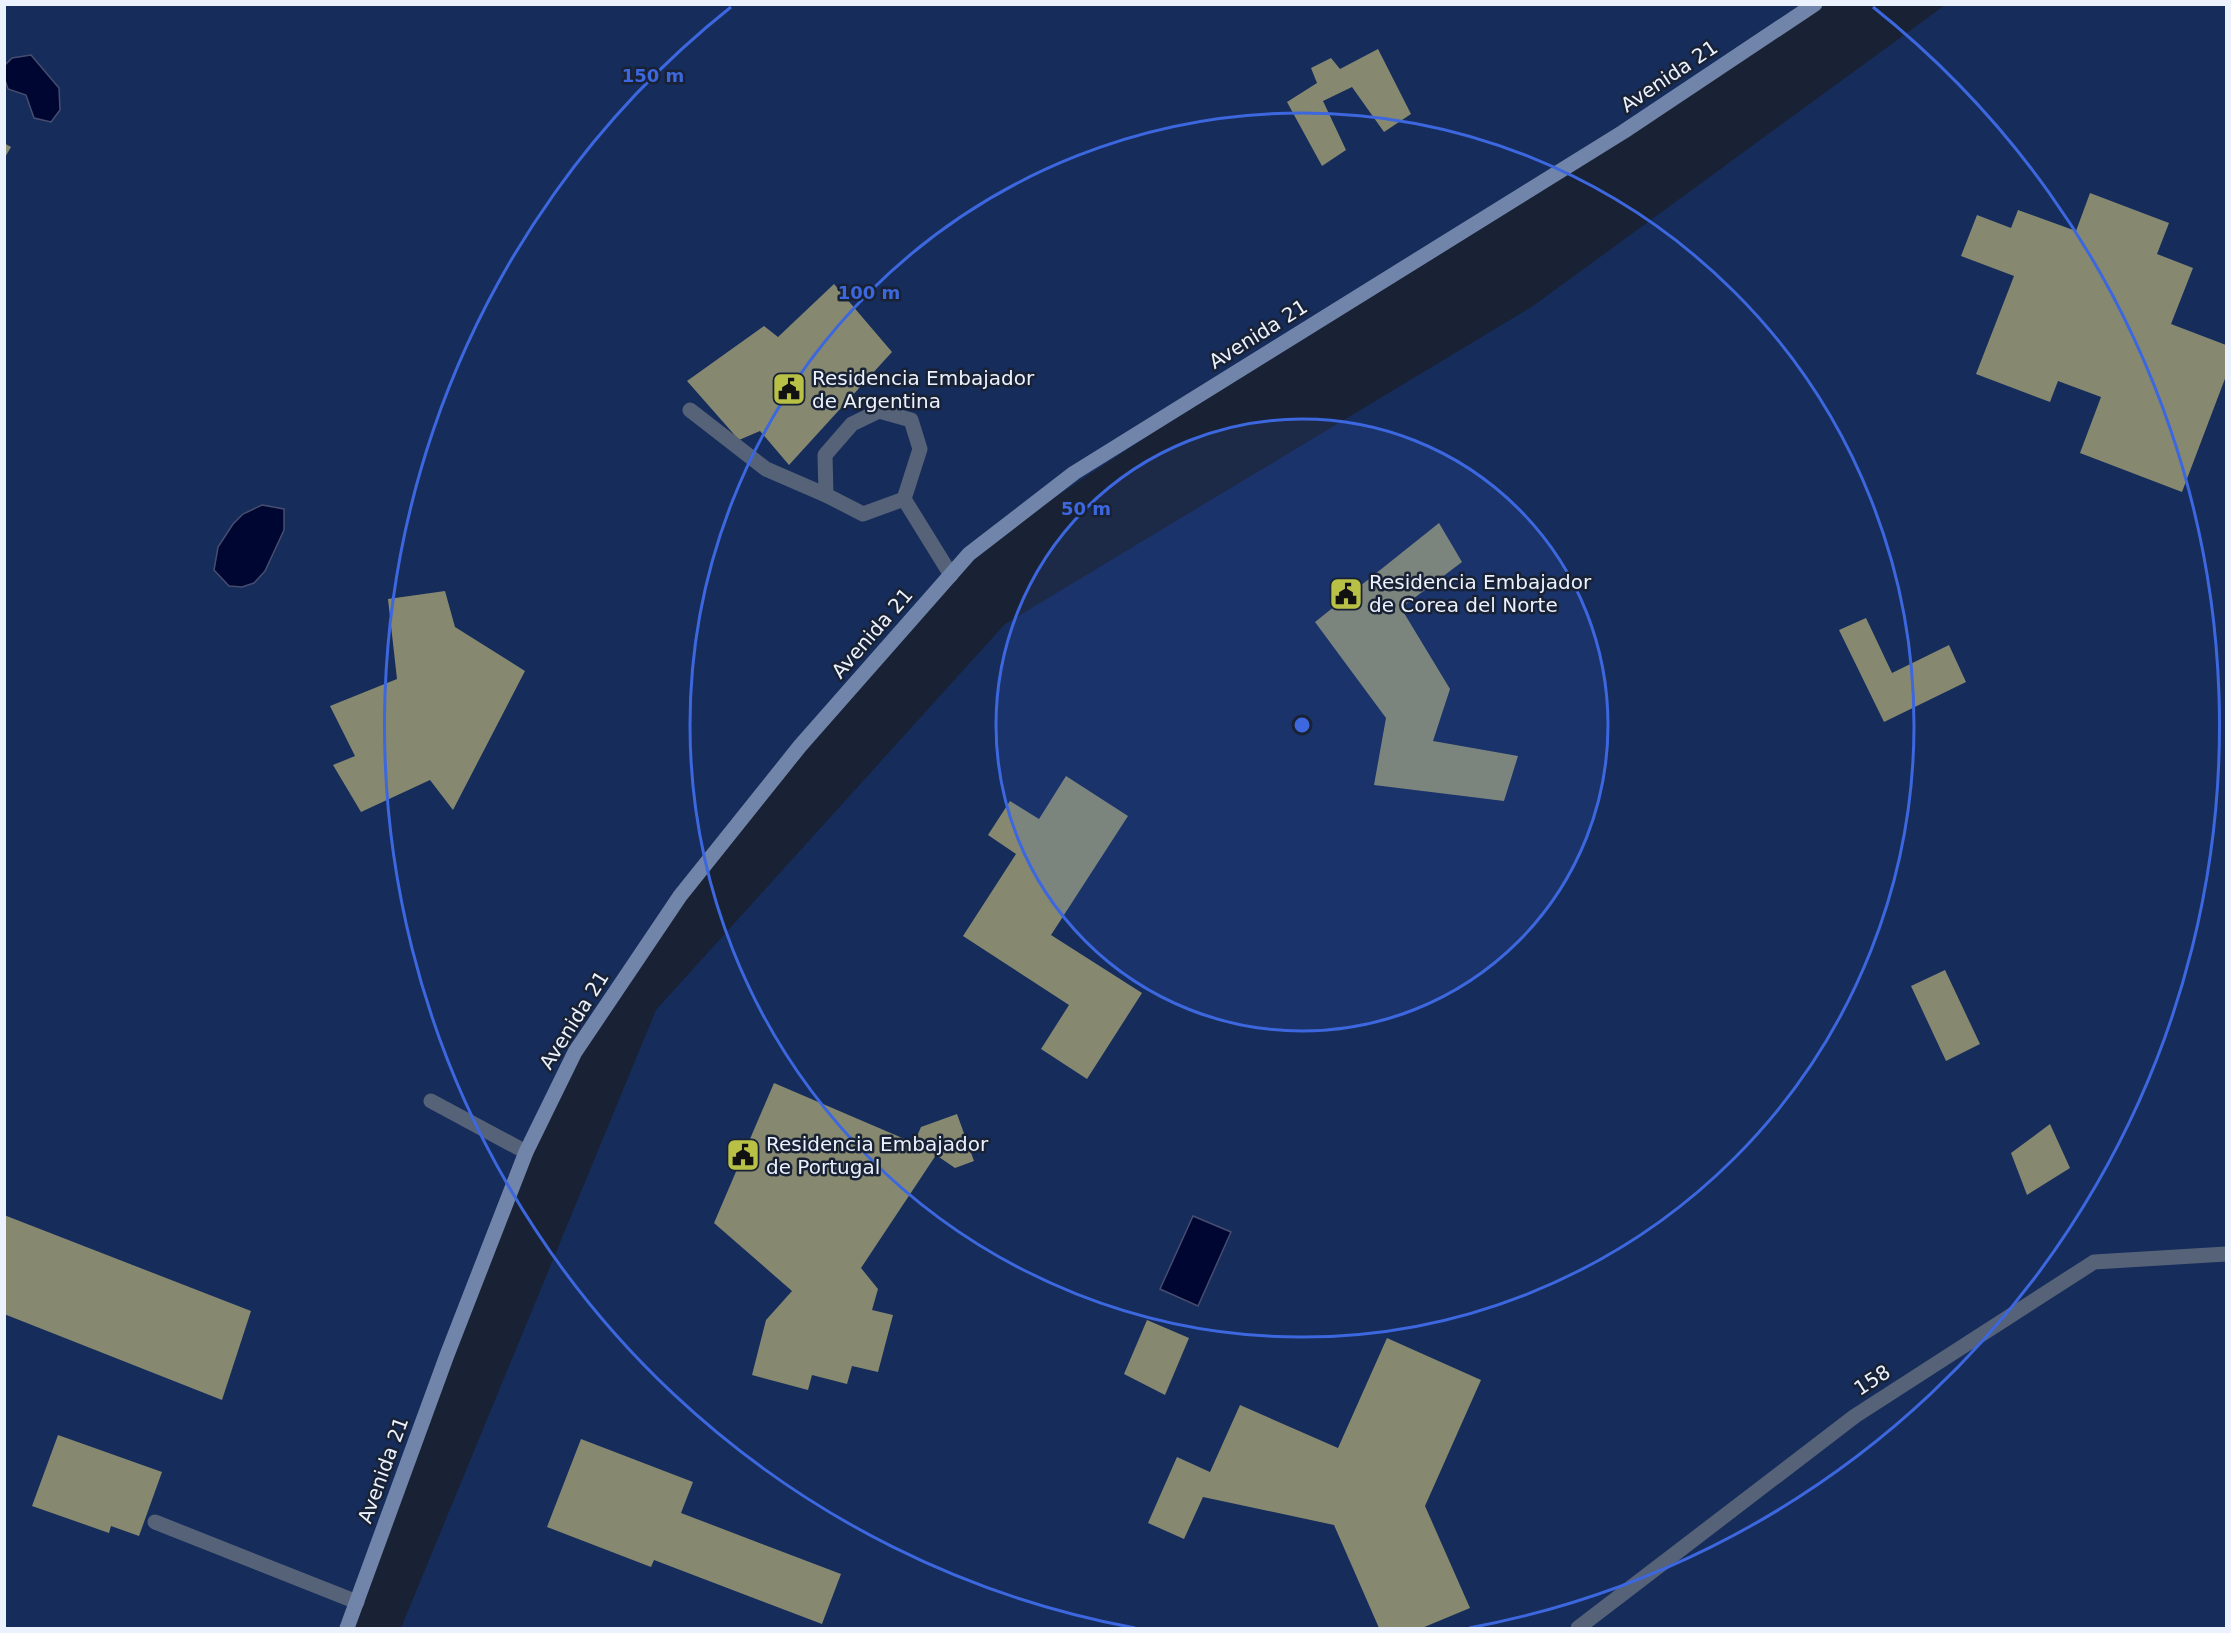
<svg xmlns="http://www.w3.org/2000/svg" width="2231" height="1633" font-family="'DejaVu Sans',sans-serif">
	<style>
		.green { fill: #162c5a }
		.water { fill: #000632; stroke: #464d6f; stroke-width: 1.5 }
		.building { fill: #868970 }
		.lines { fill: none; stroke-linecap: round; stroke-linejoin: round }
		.lane { stroke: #556278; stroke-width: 15 }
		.street { stroke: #556278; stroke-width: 15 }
		.secondary { stroke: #7185aa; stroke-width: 15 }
		.ring { fill: none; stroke: #3c67de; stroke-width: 3 }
		.labels { text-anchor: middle; stroke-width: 5; stroke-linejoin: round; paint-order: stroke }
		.street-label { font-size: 20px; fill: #ebf2fe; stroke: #192234 }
		.poi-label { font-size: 20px; fill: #ebf2fe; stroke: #192234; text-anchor: start }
		.centre { fill: #3c67de; stroke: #192234; stroke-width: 3 }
		.ring-label { font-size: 18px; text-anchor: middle; font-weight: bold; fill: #3c67de; stroke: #192234; stroke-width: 5; stroke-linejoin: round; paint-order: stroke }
	</style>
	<rect width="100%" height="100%" fill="#192234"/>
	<g class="green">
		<path d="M5,5H1815L1360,296L969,554L680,896L575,1052L531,1141L347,1628H5Z"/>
		<path d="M1945,5H2226V1628H401L656,1010L1005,624L1533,306Z"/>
	</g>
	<g class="water">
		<path d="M31,55L59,88L60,110L51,122L34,118L26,95L8,89L5,80V65L12,58Z"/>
		<path d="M262,505L284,509V530L265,571L254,583L242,587L229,586L214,570L218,547L233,524L243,514Z"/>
		<path d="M1193,1216L1231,1232L1198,1306L1160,1289Z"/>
	</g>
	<g class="building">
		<path d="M1378,49L1411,114L1384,132L1352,87L1323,101L1346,150L1322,166L1287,102L1317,83L1311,68L1331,58L1340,69Z"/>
		<path d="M4,143L11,147L4,159Z"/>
		<path d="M2090,193L2169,223L2157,254L2193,268L2171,324L2226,345V376L2182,492L2080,453L2101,397L2058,381L2050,402L1976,374L2014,276L1961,256L1977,215L2011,228L2018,210L2076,231Z"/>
		<path d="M834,284L892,352L789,465L760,431L739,440L687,381L764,326L778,337Z"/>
		<path d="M1439,523L1462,562L1401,608L1450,689L1433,741L1518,756L1504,801L1374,785L1386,718L1315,622Z"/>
		<path d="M445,591L455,627L525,671L453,810L430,780L361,812L333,765L355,756L330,706L397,679L388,599Z"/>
		<path d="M1866,618L1892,673L1949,645L1966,682L1884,722L1839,630Z"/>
		<path d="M1066,776L1128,816L1051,935L1142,993L1087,1079L1041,1049L1069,1005L963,936L1016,854L988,835L1010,801L1039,819Z"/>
		<path d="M1945,970L1980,1044L1946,1061L1911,986Z"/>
		<path d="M774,1083L914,1143L921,1127L957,1114L974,1161L955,1168L936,1155L861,1268L878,1289L872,1310L893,1315L878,1372L852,1366L847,1384L812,1375L808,1390L752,1375L766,1320L792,1291L714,1223Z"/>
		<path d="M2050,1124L2070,1168L2027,1195L2011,1153Z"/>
		<path d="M4,1215L251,1311L222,1400L4,1314Z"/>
		<path d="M1147,1320L1189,1338L1165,1395L1124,1374Z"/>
		<path d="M1387,1338L1481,1380L1425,1506L1470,1608L1422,1628H1379L1334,1525L1203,1497L1184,1539L1148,1523L1177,1457L1210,1472L1240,1405L1338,1448Z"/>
		<path d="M58,1435L162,1472L139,1536L111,1526L109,1533L32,1506Z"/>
		<path d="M581,1439L693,1482L681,1513L841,1574L822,1624L654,1560L651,1567L547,1527Z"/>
	</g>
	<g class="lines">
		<g class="lane">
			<path d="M690,410L766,469L826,495"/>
			<path d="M904,499L863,514L826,495L825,455L852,424L879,411L911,420L920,449L904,499L951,575"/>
			<path d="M431,1101L526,1152"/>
			<path d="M155,1522L357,1602"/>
		</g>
		<path class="street" d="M1578,1628L1855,1416L2094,1262L2226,1254"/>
		<path class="secondary" d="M347,1628L447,1355L526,1152L575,1052L680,896L800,746L969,554L1074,473L1623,132L1815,4"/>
	</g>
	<circle cx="1302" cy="725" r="306" fill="#3c67de" fill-opacity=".12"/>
	<g class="ring">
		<circle cx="1302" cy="725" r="306"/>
		<circle cx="1302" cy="725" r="612"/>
		<path d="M1135 1628A918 918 0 0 1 731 7M1873 7A918 918 0 0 1 1469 1628"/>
	</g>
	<defs>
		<symbol id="civic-square" viewBox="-11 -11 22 22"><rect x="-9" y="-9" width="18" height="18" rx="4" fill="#b9c046" stroke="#192234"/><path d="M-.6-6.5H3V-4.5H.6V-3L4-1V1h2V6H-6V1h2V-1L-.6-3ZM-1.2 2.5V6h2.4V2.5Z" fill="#111"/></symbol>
	</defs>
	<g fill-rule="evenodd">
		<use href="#civic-square" x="770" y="370" width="38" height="38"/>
		<use href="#civic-square" x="1327" y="575" width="38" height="38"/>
		<use href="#civic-square" x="724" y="1136" width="38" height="38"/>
	</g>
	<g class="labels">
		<g class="street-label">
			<text transform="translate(1669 76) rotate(-34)" y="7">Avenida 21</text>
			<text transform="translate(1258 334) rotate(-32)" y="7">Avenida 21</text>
			<text transform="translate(872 633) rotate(-49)" y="7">Avenida 21</text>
			<text transform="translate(574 1020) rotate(-58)" y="7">Avenida 21</text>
			<text transform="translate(1872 1380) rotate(-33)" y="7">158</text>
			<text transform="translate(383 1470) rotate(-70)" y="7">Avenida 21</text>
		</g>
		<g class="poi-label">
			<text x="812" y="385">Residencia Embajador<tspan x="812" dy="23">de Argentina</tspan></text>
			<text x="1369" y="589">Residencia Embajador<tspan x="1369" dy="23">de Corea del Norte</tspan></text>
			<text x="766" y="1151">Residencia Embajador<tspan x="766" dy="23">de Portugal</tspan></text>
		</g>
	</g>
	<circle cx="1302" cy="725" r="9" class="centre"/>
	<g class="ring-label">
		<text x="653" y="82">150 m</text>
		<text x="869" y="299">100 m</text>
		<text x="1086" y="515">50 m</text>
	</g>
	<rect width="2231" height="1633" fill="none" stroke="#ebf2fe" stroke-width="12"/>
</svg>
